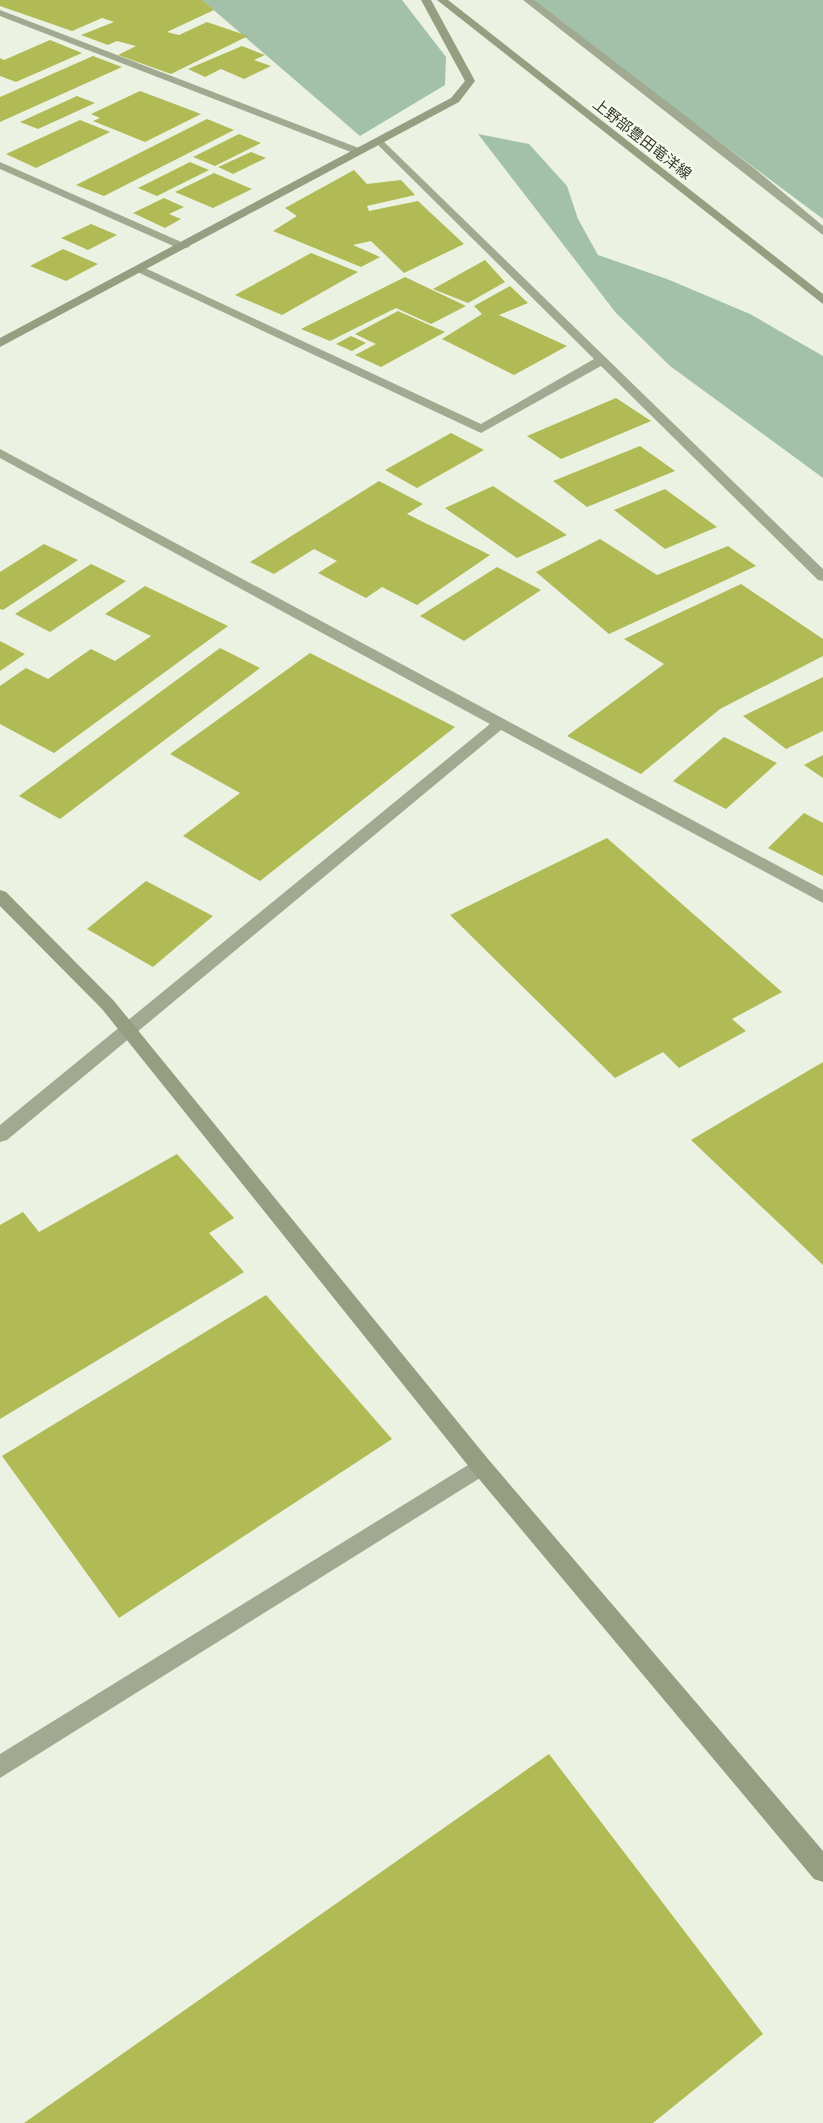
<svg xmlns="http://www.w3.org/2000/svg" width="823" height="2123" font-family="Cabin,'Noto Sans JP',sans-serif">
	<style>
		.green { fill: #a3c0a9 }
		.building { fill: #b0bb56 }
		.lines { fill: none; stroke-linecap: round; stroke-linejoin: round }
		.lane { fill: #a2a991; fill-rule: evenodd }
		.street { fill: #a2a991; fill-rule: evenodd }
		.secondary { fill: #969d80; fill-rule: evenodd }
		.labels { text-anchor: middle; stroke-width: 5; stroke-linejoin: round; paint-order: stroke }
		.far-street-label { font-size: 15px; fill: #36392c; stroke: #f5f9ee }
	</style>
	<rect width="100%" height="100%" fill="#ebf2e2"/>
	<g class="green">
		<path d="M202,0H402L446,57L445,85L360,136Z"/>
		<path d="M529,0H823V219Z"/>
		<path d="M478,134L529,144L567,186L578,219L598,255L667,279L750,314L823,356V478L670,366L616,313Z"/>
	</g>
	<g class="building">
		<path d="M0,0H202L214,10L167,32L179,35L207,22L248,36L171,74L118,55L136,46L117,41L108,45L81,35L114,22L102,18L72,31L0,6Z"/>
		<path d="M50,40L82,53L16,82L0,76V58L4,60Z"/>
		<path d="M242,46L265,55L254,60L271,66L244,79L221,69L205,77L188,69Z"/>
		<path d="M93,56L122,67L0,122V97Z"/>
		<path d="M140,91L201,114L145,142L93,121L100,118L91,114Z"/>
		<path d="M77,96L95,103L38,129L20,122Z"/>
		<path d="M207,119L234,130L104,196L76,185Z"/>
		<path d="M80,120L110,132L36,168L6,154Z"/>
		<path d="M239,134L261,143L215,166L193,157Z"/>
		<path d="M251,152L266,158L233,174L218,167Z"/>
		<path d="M190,162L209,170L157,196L138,188Z"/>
		<path d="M354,170L367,184L401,180L415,195L367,206L369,211L418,201L464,244L404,273L371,241L353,245L380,257L361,267L273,231L297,216L285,208Z"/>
		<path d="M214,173L252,189L213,208L175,192Z"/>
		<path d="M164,198L184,207L169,214L181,219L165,228L133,213Z"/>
		<path d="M91,224L117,235L88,250L61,238Z"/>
		<path d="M63,249L98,264L66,281L30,266Z"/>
		<path d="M311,253L358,272L282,315L235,295Z"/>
		<path d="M485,260L505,282L468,303L433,289Z"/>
		<path d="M405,277L466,306L431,324L396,308L330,341L301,329Z"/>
		<path d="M510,286L528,303L499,315L567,346L514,375L442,339L482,314L474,306Z"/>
		<path d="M398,311L445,332L381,367L355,355L376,344L355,334Z"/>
		<path d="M351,336L366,343L352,351L336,344Z"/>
		<path d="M616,398L651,421L561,459L527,436Z"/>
		<path d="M451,433L484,450L417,488L385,470Z"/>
		<path d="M640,446L675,471L587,507L553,481Z"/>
		<path d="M379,481L423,504L407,514L490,555L417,605L382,587L366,598L318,573L337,561L314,549L274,574L250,562Z"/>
		<path d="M493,486L567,535L517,558L445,508Z"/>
		<path d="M665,489L717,527L665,549L614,510Z"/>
		<path d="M600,539L657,575L728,546L756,566L609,634L536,572Z"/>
		<path d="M44,544L78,560L3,610L0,609V572Z"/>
		<path d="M91,564L126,581L50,632L15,614Z"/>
		<path d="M497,567L541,590L464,641L420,616Z"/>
		<path d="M741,584L823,639V656L720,709L641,774L567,736L664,664L624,639Z"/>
		<path d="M145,586L228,626L54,753L0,724V686L26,668L48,679L91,649L115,661L151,636L105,614Z"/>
		<path d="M0,641L25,654L0,671Z"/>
		<path d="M220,648L260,668L60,819L19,796Z"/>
		<path d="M310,653L455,727L260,881L183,836L240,793L170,754Z"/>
		<path d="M823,677V731L786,749L743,716Z"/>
		<path d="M724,737L777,763L726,809L673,781Z"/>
		<path d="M823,755V778L804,765Z"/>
		<path d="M804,813L823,823V876L768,848Z"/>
		<path d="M607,838L782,992L732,1019L746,1031L679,1068L663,1052L615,1078L450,915Z"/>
		<path d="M146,881L213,916L153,967L87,929Z"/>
		<path d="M823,1062V1265L691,1140Z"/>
		<path d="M177,1154L234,1218L209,1233L244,1272L0,1419V1225L23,1212L39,1232Z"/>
		<path d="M266,1295L392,1439L119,1618L2,1456Z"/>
		<path d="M549,1754L763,2034L653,2123H24Z"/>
	</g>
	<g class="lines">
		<path class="lane" d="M523,0H534L755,169L823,226V235Z"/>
		<g class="street">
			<path d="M0,10L364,150L365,152L356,154L0,16Z"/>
			<path d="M380,138L823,569V581L818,580L601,366L481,433L133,270L143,267L481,424L594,359L376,143L375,141Z"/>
			<path d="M0,162L188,245L190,247L180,249L0,169Z"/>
			<path d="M0,449L823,890V903L501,730L7,1140L0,1142V1125L490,724L0,458Z"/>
			<path d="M481,1457L488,1459L492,1466L488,1473L0,1778V1754Z"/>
		</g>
		<g class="secondary">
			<path d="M421,0H431L475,81L459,102L0,347V338L451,98L465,81Z"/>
			<path d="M437,0H448L823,294V304Z"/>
			<path d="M0,890L6,892L114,1001L488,1459L823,1851V1882L814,1879L474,1473L102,1009L0,906Z"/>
		</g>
	</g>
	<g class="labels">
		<g class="far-street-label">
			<text transform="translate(642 139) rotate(38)" y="5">上野部豊田竜洋線</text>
		</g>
	</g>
</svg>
